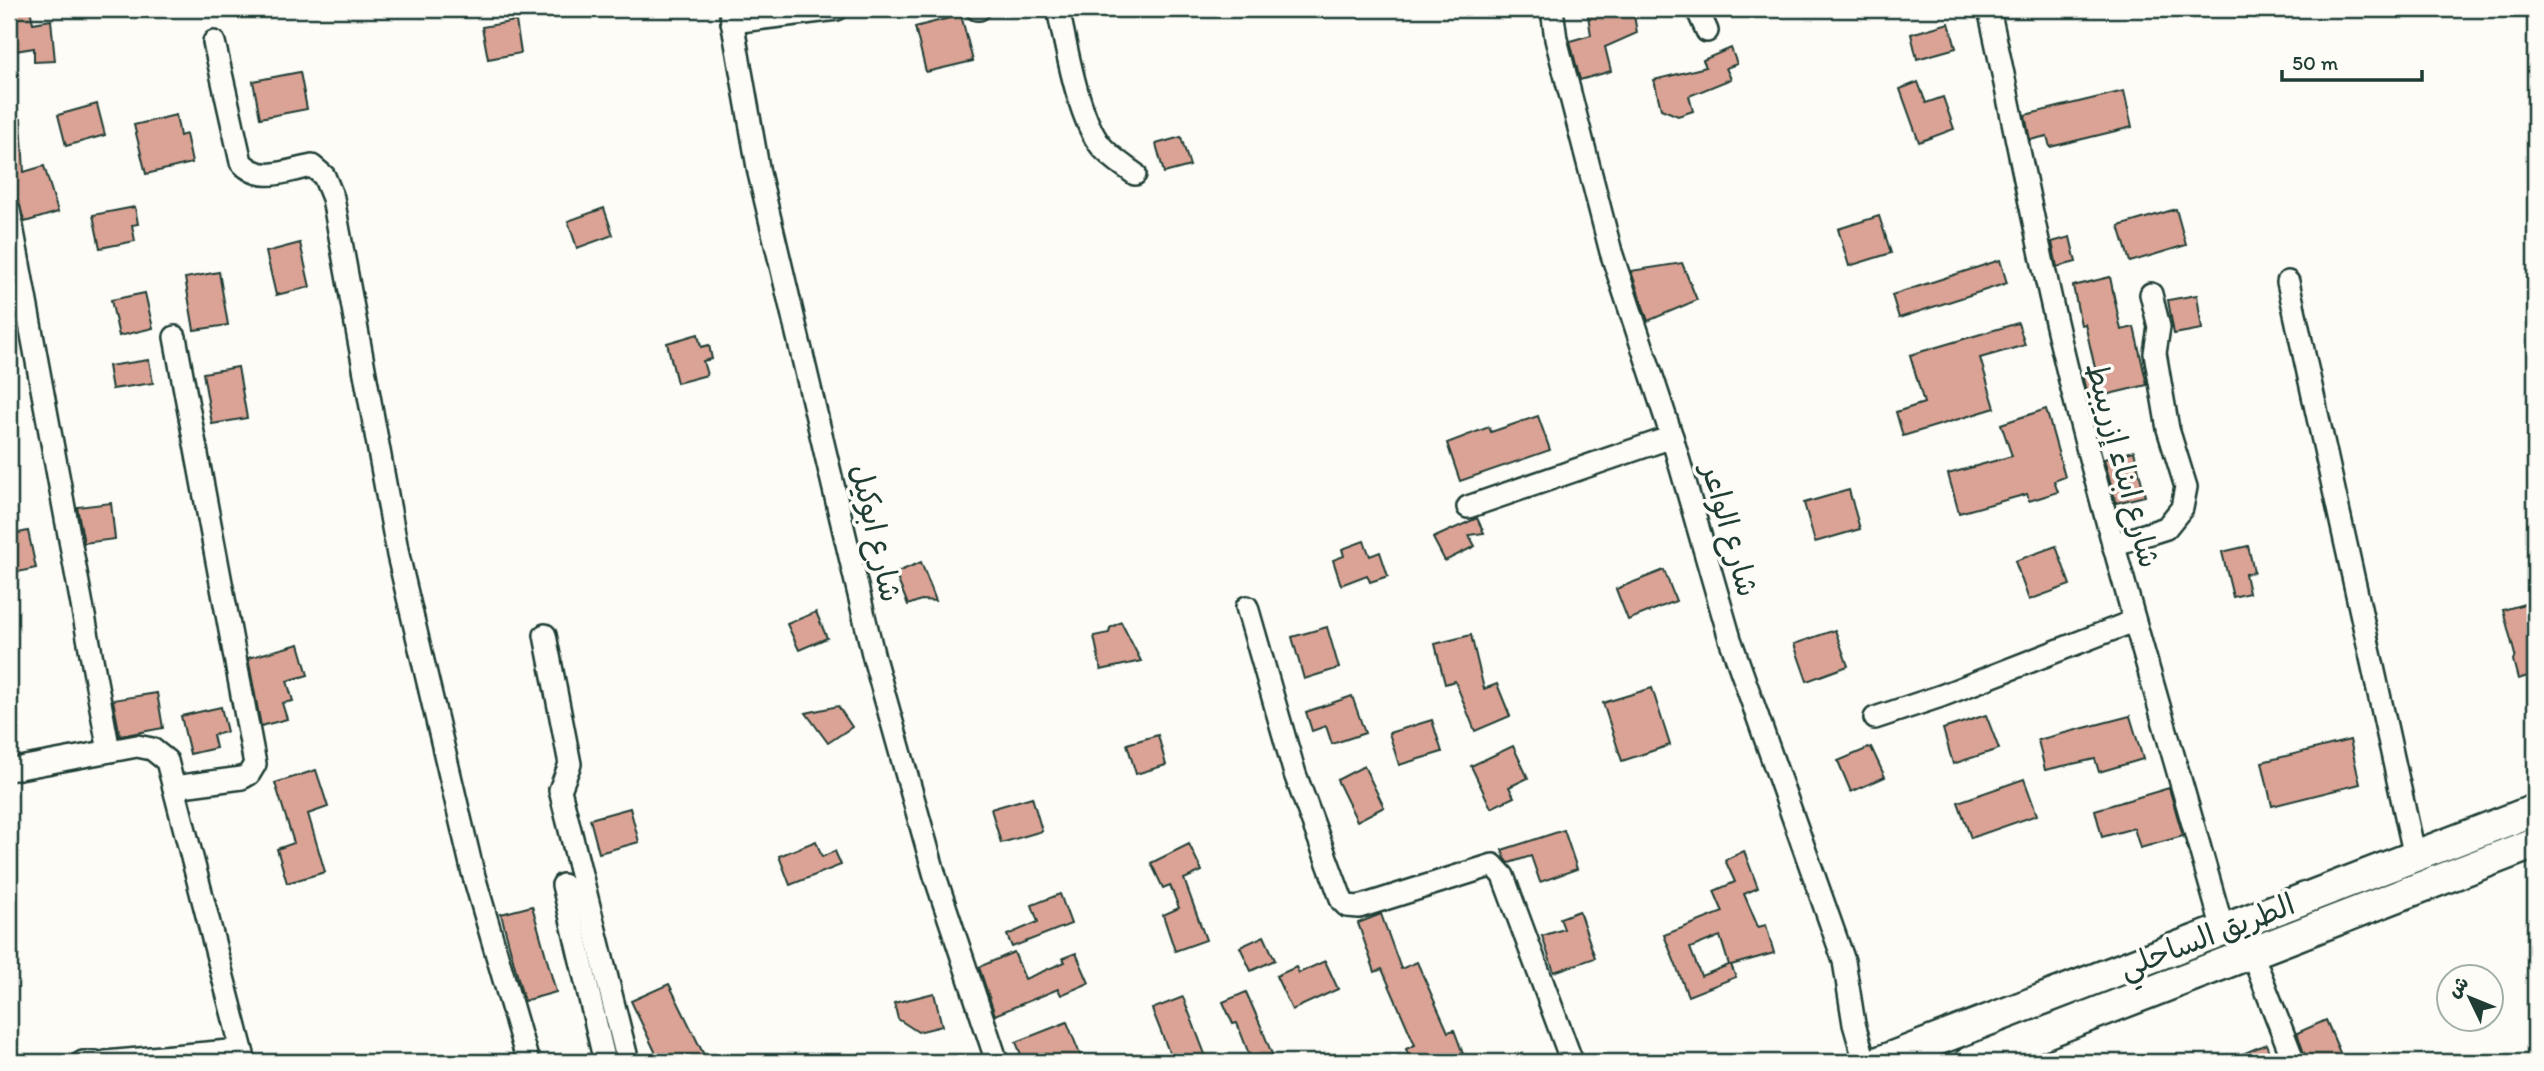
<svg xmlns="http://www.w3.org/2000/svg" width="2544" height="1071" font-family="Itim,'Playpen Sans Arabic',sans-serif">
	<style>
		.building { fill: #dba395; stroke: #1f3d34; stroke-width: 2; fill-rule: evenodd }
		.lines { fill: none; stroke-linecap: round; stroke-linejoin: round }
		.minor-casing { stroke: #1f3d34; stroke-width: 26 }
		.highway-casing { stroke: #1f3d34; stroke-width: 35 }
		.minor { stroke: #fdfcf7; stroke-width: 21 }
		.highway { stroke: #fdfcf7; stroke-width: 30 }
		.labels { text-anchor: middle; stroke-width: 7; stroke-linejoin: round; paint-order: stroke }
		.street-label { font-size: 30px; fill: #1f3d34; stroke: #fdfcf7 }
	</style>
	<rect width="100%" height="100%" fill="#fdfcf7"/>
	<filter id="ink" filterUnits="userSpaceOnUse"><feTurbulence type="fractalNoise" baseFrequency=".0143" numOctaves="2"/><feDisplacementMap in="SourceGraphic" scale="14" xChannelSelector="R" yChannelSelector="G"/><feConvolveMatrix kernelMatrix="1 2 1 2 8 2 1 2 1" color-interpolation-filters="sRGB"/></filter>
	<g filter="url(#ink)">
		<g class="building">
			<path d="M9,9H30L33,23L51,20L55,61L34,62V48L9,52Z"/>
			<path d="M1587,9H1633L1637,33L1605,47L1611,71L1580,80L1570,41L1591,35Z"/>
			<path d="M961,15L973,61L926,72L915,27Z"/>
			<path d="M516,21L521,53L488,59L482,27Z"/>
			<path d="M1949,23L1956,48L1917,59L1911,34Z"/>
			<path d="M1731,48L1737,64L1726,68L1731,79L1689,96L1693,111L1678,116L1661,109L1654,80L1706,67L1703,60Z"/>
			<path d="M300,72L307,109L260,118L253,81Z"/>
			<path d="M1918,82L1926,103L1943,97L1954,129L1919,142L1900,89Z"/>
			<path d="M2124,91L2132,127L2050,147L2047,136L2030,140L2025,115Z"/>
			<path d="M97,104L105,135L66,146L58,115Z"/>
			<path d="M176,115L180,136L186,134L192,163L146,174L134,125Z"/>
			<path d="M21,119L24,172L44,166L58,212L25,222L9,177V120Z"/>
			<path d="M1181,137L1190,166L1164,173L1156,144Z"/>
			<path d="M135,207L138,224L132,225L135,241L100,248L93,215Z"/>
			<path d="M604,208L613,235L577,248L568,221Z"/>
			<path d="M2176,209L2186,245L2130,262L2119,226Z"/>
			<path d="M1879,216L1891,253L1849,266L1838,229Z"/>
			<path d="M2070,237L2076,262L2057,267L2052,242Z"/>
			<path d="M300,243L310,287L276,295L266,252Z"/>
			<path d="M2000,260L2007,283L1899,318L1892,295Z"/>
			<path d="M1682,263L1697,300L1648,321L1631,271Z"/>
			<path d="M219,272L228,325L194,330L185,278Z"/>
			<path d="M2110,277L2121,330L2134,327L2147,385L2088,399L2081,371L2095,368L2085,324L2081,325L2073,286Z"/>
			<path d="M145,293L153,328L119,336L111,300Z"/>
			<path d="M2197,295L2202,329L2174,334L2168,300Z"/>
			<path d="M2018,323L2025,345L1980,358L1995,408L1903,436L1896,412L1924,403L1910,355Z"/>
			<path d="M698,334L701,347L709,345L712,359L703,361L707,375L677,383L667,343Z"/>
			<path d="M149,360L153,383L112,389L108,366Z"/>
			<path d="M238,367L247,418L212,424L203,373Z"/>
			<path d="M2046,409L2065,477L2054,481L2058,492L2029,501L2027,494L1959,513L1948,474L2012,456L2001,424Z"/>
			<path d="M1538,416L1550,450L1460,481L1447,443L1489,427L1491,432Z"/>
			<path d="M2134,451L2145,496L2116,503L2104,459Z"/>
			<path d="M1849,490L1860,529L1815,542L1804,503Z"/>
			<path d="M111,503L115,539L84,543L77,507Z"/>
			<path d="M1477,518L1484,533L1469,535L1475,546L1445,561L1433,538Z"/>
			<path d="M28,531L36,568L9,574V535Z"/>
			<path d="M1364,541L1370,556L1380,552L1388,576L1370,582L1367,575L1341,585L1333,560L1344,556L1342,549Z"/>
			<path d="M2056,546L2070,585L2029,600L2015,561Z"/>
			<path d="M2248,546L2254,572L2245,574L2249,593L2233,597L2222,552Z"/>
			<path d="M921,562L936,601L921,600L908,605L895,573Z"/>
			<path d="M1664,570L1676,601L1628,620L1616,589Z"/>
			<path d="M2535,601V674L2518,679L2513,660L2515,655L2503,610Z"/>
			<path d="M816,612L827,638L799,650L787,624Z"/>
			<path d="M1121,622L1141,661L1101,670L1094,636L1109,633L1110,628Z"/>
			<path d="M1327,627L1339,668L1304,679L1292,637Z"/>
			<path d="M1835,630L1848,666L1807,681L1794,644Z"/>
			<path d="M1471,635L1484,689L1497,684L1510,716L1475,731L1455,681L1445,684L1435,644Z"/>
			<path d="M299,644L308,675L287,681L293,701L282,703L287,719L261,726L248,658Z"/>
			<path d="M1652,688L1670,745L1622,761L1603,703Z"/>
			<path d="M157,693L163,728L120,736L113,700Z"/>
			<path d="M1352,696L1365,733L1332,744L1326,726L1312,731L1306,712Z"/>
			<path d="M838,706L852,727L828,743L806,713Z"/>
			<path d="M221,707L227,732L213,735L216,748L190,754L181,716Z"/>
			<path d="M1986,715L1999,749L1953,764L1943,729Z"/>
			<path d="M2130,716L2143,759L2099,772L2095,759L2045,770L2038,740Z"/>
			<path d="M1432,720L1442,752L1399,765L1389,733Z"/>
			<path d="M1158,735L1166,765L1136,774L1127,744Z"/>
			<path d="M2350,740L2360,784L2272,806L2262,762Z"/>
			<path d="M1513,746L1528,778L1509,787L1514,797L1491,808L1471,766Z"/>
			<path d="M1871,747L1885,777L1851,792L1838,761Z"/>
			<path d="M1364,766L1384,807L1357,821L1337,780Z"/>
			<path d="M316,770L328,807L308,814L325,872L287,883L277,849L294,843L275,783Z"/>
			<path d="M2024,779L2037,815L1971,838L1958,802Z"/>
			<path d="M2169,788L2183,836L2140,848L2134,828L2102,837L2095,810Z"/>
			<path d="M1032,797L1042,831L1001,843L991,809Z"/>
			<path d="M630,808L639,842L599,853L590,819Z"/>
			<path d="M1564,830L1577,869L1540,882L1531,856L1509,863L1505,858L1502,850Z"/>
			<path d="M816,841L822,857L835,851L841,865L790,885L779,856Z"/>
			<path d="M1189,844L1202,871L1184,879L1206,940L1175,951L1163,915L1179,908L1170,885L1163,888L1151,863Z"/>
			<path d="M1744,851L1758,888L1744,894L1758,927L1766,925L1774,953L1731,965L1736,977L1688,996L1664,935L1723,912L1714,891L1735,882L1725,860ZM1720,936L1729,965L1701,976L1690,948Z"/>
			<path d="M1060,894L1071,924L1012,947L1007,935L1038,922L1032,905Z"/>
			<path d="M532,906L556,992L524,1001L501,914Z"/>
			<path d="M1579,911L1595,958L1554,972L1542,936L1564,929L1560,918Z"/>
			<path d="M1381,914L1401,969L1417,962L1448,1032L1454,1030L1466,1062H1411L1406,1049L1415,1045L1382,969L1375,972L1358,923Z"/>
			<path d="M1264,936L1275,960L1251,971L1240,947Z"/>
			<path d="M1014,952L1025,979L1065,962L1063,958L1076,953L1089,983L1061,995L1058,989L995,1015L979,967Z"/>
			<path d="M1325,961L1338,989L1292,1010L1276,976L1296,967L1299,973Z"/>
			<path d="M669,984L704,1055L688,1062H660L631,1001Z"/>
			<path d="M1246,992L1260,1024L1275,1062H1252L1237,1023L1233,1024L1223,1002Z"/>
			<path d="M934,993L942,1026L918,1032L898,1019L894,1003Z"/>
			<path d="M1183,997L1208,1062H1173L1152,1009Z"/>
			<path d="M2326,1020L2344,1062H2307L2297,1033Z"/>
			<path d="M1067,1022L1083,1062H1042L1039,1057L1024,1062L1016,1042Z"/>
			<path d="M2266,1044L2273,1062H2224Z"/>
		</g>
		<g class="lines">
			<defs>
				<g id="minor">
					<path d="M730,9L759,173L874,658L935,876L997,1062"/>
					<path d="M977,9H979"/>
					<path d="M1058,9C1066,45 1078,118 1101,146C1110,157 1123,165 1135,174"/>
					<path d="M1552,9L1556,39L1611,252L1672,437L1730,639L1844,961L1854,1024L1865,1062"/>
					<path d="M1697,9L1707,31"/>
					<path d="M1989,9C2019,145 2044,282 2079,416C2123,588 2175,758 2223,930"/>
					<path d="M732,22L837,9"/>
					<path d="M214,42L241,162C261,184 285,171 312,166L324,176L333,198L398,555L473,873L528,1062"/>
					<path d="M9,210L109,751"/>
					<path d="M2288,282L2415,857"/>
					<path d="M1468,507L1672,437"/>
					<path d="M2113,545L2166,528L2182,508L2186,487L2168,429L2155,353L2159,327L2151,294"/>
					<path d="M1247,607L1295,774L1342,901L1347,906L1359,907L1493,865L1503,876L1572,1062"/>
					<path d="M545,635L570,764L560,790L628,1062"/>
					<path d="M1875,718L1941,696L2134,621"/>
					<path d="M9,770L137,746L152,749L167,761L245,1062"/>
					<path d="M174,787L242,778L249,774L255,764L175,337"/>
					<path d="M563,885L605,1062"/>
					<path d="M2251,951L2294,1062"/>
					<path d="M83,1062H95"/>
					<path d="M105,1062L241,1050"/>
				</g>
				<g id="highway">
					<path d="M1879,1062L2535,810"/>
					<path d="M1970,1062L2535,843"/>
				</g>
			</defs>
			<use href="#minor" class="minor-casing"/>
			<use href="#highway" class="highway-casing"/>
			<use href="#minor" class="minor"/>
			<use href="#highway" class="highway"/>
		</g>
	</g>
	<g class="labels">
		<g class="street-label">
			<text transform="translate(2123 465) rotate(75)" y="10">شارع ابناء إزريبيط</text>
			<text transform="translate(1730 530) rotate(74)" y="10">شارع الواعر</text>
			<text transform="translate(876 533) rotate(77)" y="10">شارع ابوكيل</text>
			<text transform="translate(2207 936) rotate(-21)" y="10">الطريق الساحلي</text>
		</g>
	</g>
	<rect width="2544" height="1071" fill="none" stroke="#fdfcf7" stroke-width="35"/>
	<rect x="18" y="18" width="2509" height="1036" fill="none" stroke="#1f3d34" stroke-width="2.5" filter="url(#ink)"/>
	<g transform="translate(2470 998) rotate(313)"><circle r="33" fill="#fdfcf7" stroke="#a4b0a9" stroke-width="2"/>
	<path d="M0-5L12 26L0 18L-12 26Z" fill="#1f3d34"/>
	<text y="-10" font-size="19" font-weight="bold" text-anchor="middle" fill="#1f3d34">ش</text>
	</g>
	<path d="M2282 70v10h140v-10" fill="none" stroke="#1f3d34" stroke-width="3.5"/>
	<text x="2292" y="70" font-size="21" fill="#1f3d34" stroke="#fdfcf7" stroke-width="5" paint-order="stroke">50 m</text>
</svg>
